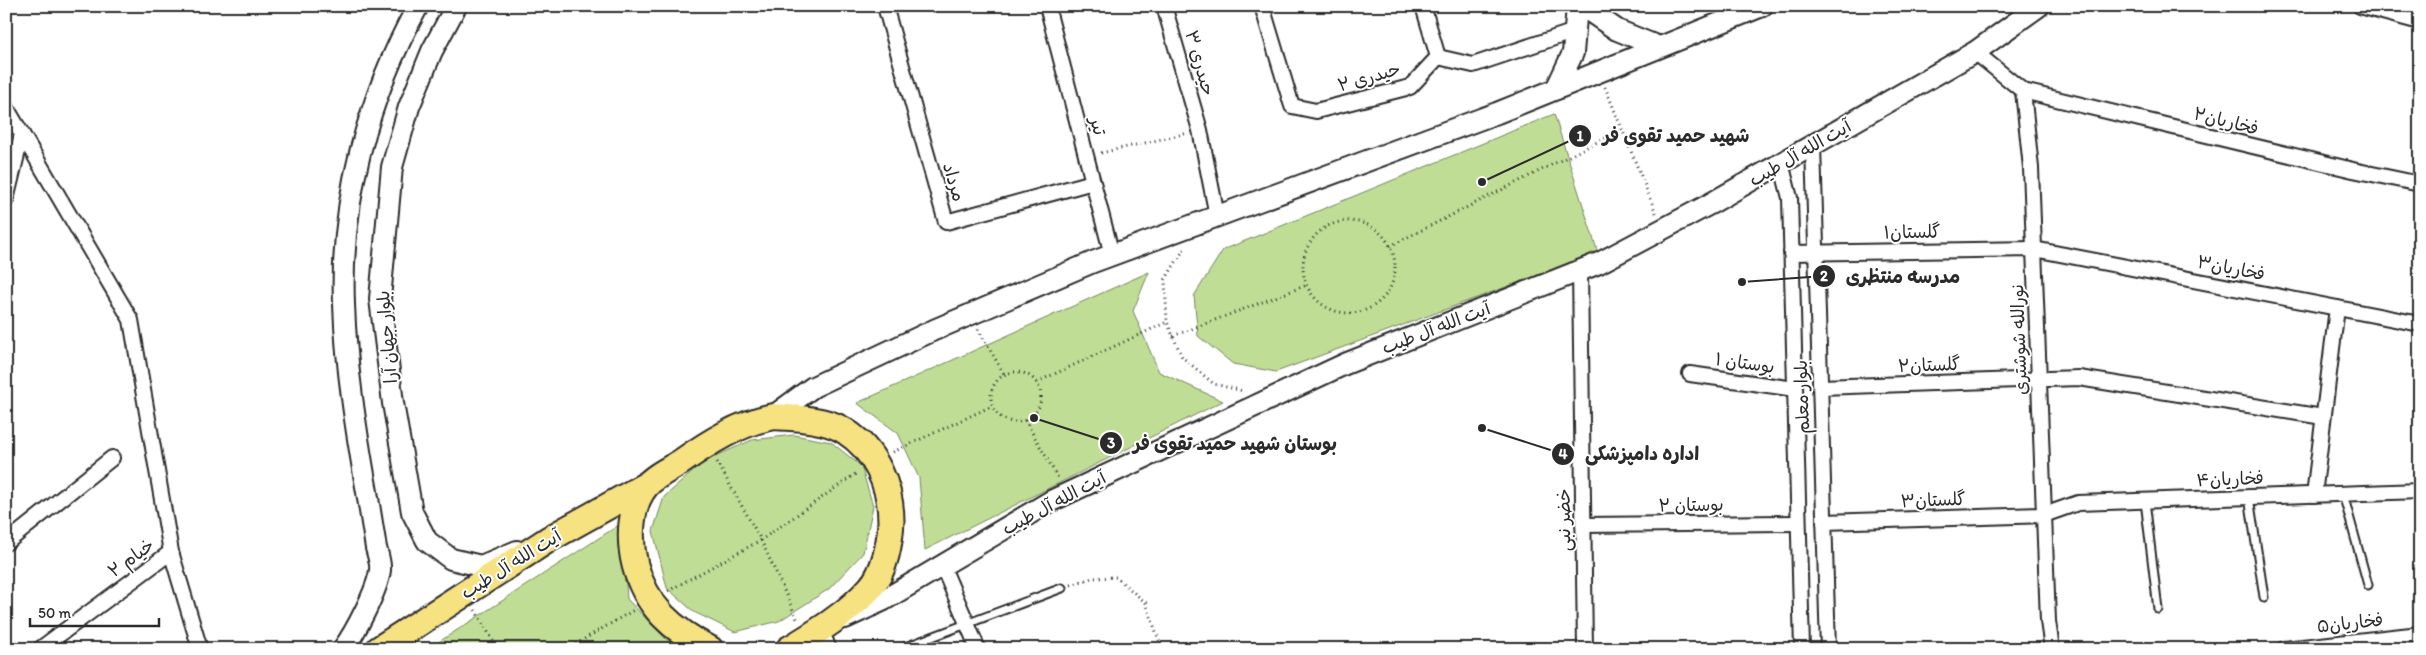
<svg xmlns="http://www.w3.org/2000/svg" width="2426" height="655" font-family="Itim,'Playpen Sans Arabic',sans-serif">
	<style>
		.green { fill: #bfdd95; stroke: #758460 }
		.lines { fill: none; stroke-linecap: round; stroke-linejoin: round }
		.lane-casing { stroke: #2b2b2b; stroke-width: 11 }
		.street-casing { stroke: #2b2b2b; stroke-width: 18 }
		.secondary-casing { stroke: #2b2b2b; stroke-width: 24 }
		.highway-casing { stroke: #2b2b2b; stroke-width: 29 }
		.path { stroke: #2b2b2b; stroke-width: 3; stroke-dasharray: 1 4; stroke-linecap: butt }
		.lane { stroke: #fff; stroke-width: 7 }
		.street { stroke: #fff; stroke-width: 14 }
		.secondary { stroke: #fff; stroke-width: 20 }
		.highway { stroke: #f7e281; stroke-width: 25 }
		.labels { text-anchor: middle; stroke-width: 4; stroke-linejoin: round; paint-order: stroke }
		.street-label { font-size: 18px; fill: #2b2b2b; stroke: #fff }
		.leader { fill: none; stroke: #2b2b2b; stroke-width: 2 }
		.callout-dot { fill: #2b2b2b; stroke: #fff; stroke-width: 2 }
		.mark-label { font-size: 15px; text-anchor: middle; font-weight: bold; fill: #fff }
		.callout-label { font-size: 19px; text-anchor: middle; font-weight: bold; fill: #2b2b2b; stroke: #fff; stroke-width: 4; stroke-linejoin: round; paint-order: stroke }
	</style>
	<rect width="100%" height="100%" fill="#fff"/>
	<filter id="ink" filterUnits="userSpaceOnUse"><feTurbulence type="fractalNoise" baseFrequency=".02" numOctaves="2"/><feDisplacementMap in="SourceGraphic" scale="10" xChannelSelector="R" yChannelSelector="G"/><feConvolveMatrix kernelMatrix="1 2 1 2 8 2 1 2 1" color-interpolation-filters="sRGB"/></filter>
	<g filter="url(#ink)">
		<g class="green">
			<path d="M1554,114L1598,253L1276,372L1233,364L1198,336L1194,296L1223,250Z"/>
			<path d="M1149,272L1133,311L1159,372L1223,401L925,550L919,478L898,433L857,403Z"/>
			<path d="M794,435L831,442L861,466L873,506L863,553L829,589L779,621L735,632L694,612L667,588L653,531L664,497L705,461L752,440Z"/>
			<path d="M622,523L627,599L667,640L685,649H428Z"/>
		</g>
		<g class="lines">
			<defs>
				<g id="lane">
					<path d="M2343,494L2368,585"/>
					<path d="M2249,497L2264,597"/>
					<path d="M2145,501L2158,609"/>
					<path d="M900,649L1062,588"/>
				</g>
				<g id="street">
					<path d="M885,6L946,222L1093,182"/>
					<path d="M1047,6L1112,255"/>
					<path d="M1164,6L1200,130L1217,216"/>
					<path d="M1262,6L1292,106L1316,111L1410,87L1438,57"/>
					<path d="M1423,6L1438,57"/>
					<path d="M2360,6L2420,22"/>
					<path d="M1975,52L2023,91L2031,168L2048,621L2052,649"/>
					<path d="M1438,57L1473,65L1575,31"/>
					<path d="M2023,91L2353,170L2420,184"/>
					<path d="M6,107L22,134L6,200"/>
					<path d="M22,134L131,320L171,552L200,649"/>
					<path d="M1813,145L1828,649"/>
					<path d="M1781,163L1790,198L1802,649"/>
					<path d="M1791,253L2034,249L2420,324"/>
					<path d="M1580,271L1585,649"/>
					<path d="M1690,374L1795,389"/>
					<path d="M1821,387L2079,378L2323,417"/>
					<path d="M2314,495L2337,308"/>
					<path d="M1824,522L2044,515L2078,503L2420,491"/>
					<path d="M1583,525L1798,523"/>
					<path d="M6,543L112,458"/>
					<path d="M942,565L978,649"/>
					<path d="M821,630L829,649"/>
					<path d="M40,649L171,552"/>
					<path d="M2284,649L2420,634"/>
				</g>
				<g id="secondary">
					<path d="M456,6L432,51L409,107L392,167L380,299L393,403L412,512L427,541L451,559L481,566L517,551"/>
					<path d="M1582,6L1617,30L1659,47"/>
					<path d="M1556,89L1573,53L1577,6"/>
					<path d="M772,417L813,387L934,330L1093,262L1497,113L1762,6"/>
					<path d="M845,618L884,600L1051,501L1345,364L1599,263L1710,204L1975,52L2039,6"/>
					<path d="M343,649C355,633 378,589 380,570C381,564 378,555 376,548C373,529 370,511 367,492C356,430 346,367 344,304C340,199 368,97 418,6"/>
				</g>
				<g id="highway">
					<path d="M379,649L549,539L646,485"/>
					<path d="M710,649C673,630 646,607 635,565C629,541 629,506 646,486C654,476 670,469 681,462C708,443 738,424 771,417C779,416 789,418 798,418C813,420 831,422 845,431C875,450 891,486 891,521C890,542 885,572 870,588C848,613 817,632 789,649"/>
				</g>
			</defs>
			<use href="#lane" class="lane-casing"/>
			<use href="#street" class="street-casing"/>
			<use href="#secondary" class="secondary-casing"/>
			<use href="#highway" class="highway-casing"/>
			<g class="path">
				<path d="M1605,87L1656,213"/>
				<path d="M1101,153L1188,133"/>
				<circle cx="1349" cy="267" r="46"/>
				<path d="M1390,246L1621,130"/>
				<path d="M1184,249L1165,280L1167,322L1182,357L1214,384L1243,391"/>
				<path d="M978,329L1004,374"/>
				<path d="M1173,336L1307,285"/>
				<circle cx="1016" cy="397" r="25"/>
				<path d="M1037,382L1167,322"/>
				<path d="M1025,420L1058,478"/>
				<path d="M893,452L992,406"/>
				<path d="M717,462L761,540L798,621"/>
				<path d="M1071,585L1092,578L1116,577L1146,603L1162,649"/>
				<path d="M668,591L761,540L857,473"/>
				<path d="M475,610L498,649"/>
				<path d="M567,649L634,610"/>
			</g>
			<use href="#lane" class="lane"/>
			<use href="#street" class="street"/>
			<use href="#secondary" class="secondary"/>
			<use href="#highway" class="highway"/>
		</g>
	</g>
	<g class="labels">
		<g class="street-label">
			<text transform="translate(1200 63) rotate(74)" y="6">حیدری ۳</text>
			<text transform="translate(1369 77) rotate(-16)" y="6">حیدری ۲</text>
			<text transform="translate(2226 121) rotate(14)" y="6">فخاریان۲</text>
			<text transform="translate(1098 126) rotate(75)" y="6">تیر</text>
			<text transform="translate(1800 153) rotate(-30)" y="6">آیت الله آل طیب</text>
			<text transform="translate(954 182) rotate(74)" y="6">مرداد</text>
			<text transform="translate(1912 232) rotate(-1)" y="6">گلستان۱</text>
			<text transform="translate(2231 268) rotate(11)" y="6">فخاریان۳</text>
			<text transform="translate(1436 328) rotate(-21)" y="6">آیت الله آل طیب</text>
			<text transform="translate(387 337) rotate(-95)" y="6">بلوار جهان آرا</text>
			<text transform="translate(2019 339) rotate(-92)" y="6">نورالله شوشتری</text>
			<text transform="translate(1745 363) rotate(8)" y="6">بوستان ۱</text>
			<text transform="translate(1929 365) rotate(-2)" y="6">گلستان۲</text>
			<text transform="translate(1802 397) rotate(-92)" y="6">بلوار معلم</text>
			<text transform="translate(2230 479) rotate(-2)" y="6">فخاریان۴</text>
			<text transform="translate(1933 500) rotate(-2)" y="6">گلستان۳</text>
			<text transform="translate(1054 503) rotate(-28)" y="6">آیت الله آل طیب</text>
			<text transform="translate(1691 505) rotate(-1)" y="6">بوستان ۲</text>
			<text transform="translate(1564 520) rotate(-91)" y="6">خضر نبی</text>
			<text transform="translate(131 558) rotate(-36)" y="6">خیام ۲</text>
			<text transform="translate(511 564) rotate(-32)" y="6">آیت الله آل طیب</text>
			<text transform="translate(2350 623) rotate(-6)" y="6">فخاریان۵</text>
		</g>
	</g>
	<path class="leader" d="M1482 182L1580 136M1742 282L1824 276M1034 418L1111 443M1482 428L1563 454"/>
	<g class="callout-dot">
		<circle cx="1482" cy="182" r="5"/>
		<circle cx="1742" cy="282" r="5"/>
		<circle cx="1034" cy="418" r="5"/>
		<circle cx="1482" cy="428" r="5"/>
		<circle cx="1580" cy="136" r="12"/>
		<circle cx="1824" cy="276" r="12"/>
		<circle cx="1111" cy="443" r="12"/>
		<circle cx="1563" cy="454" r="12"/>
	</g>
	<g class="mark-label">
		<text x="1580" y="141">1</text>
		<text x="1824" y="281">2</text>
		<text x="1111" y="448">3</text>
		<text x="1563" y="459">4</text>
	</g>
	<g class="callout-label">
		<text x="1676" y="142">شهید حمید تقوی فر</text>
		<text x="1903" y="283">مدرسه منتظری</text>
		<text x="1235" y="450">بوستان شهید حمید تقوی فر</text>
		<text x="1642" y="460">اداره دامپزشکی</text>
	</g>
	<rect width="2426" height="655" fill="none" stroke="#fff" stroke-width="25"/>
	<rect x="12" y="12" width="2401" height="630" fill="none" stroke="#2b2b2b" stroke-width="2" filter="url(#ink)"/>
	<path d="M30 618v8h129v-8" fill="none" stroke="#2b2b2b" stroke-width="2.5"/>
	<text x="38" y="618" font-size="15" fill="#2b2b2b" stroke="#ffffff" stroke-width="4" paint-order="stroke">50 m</text>
</svg>
